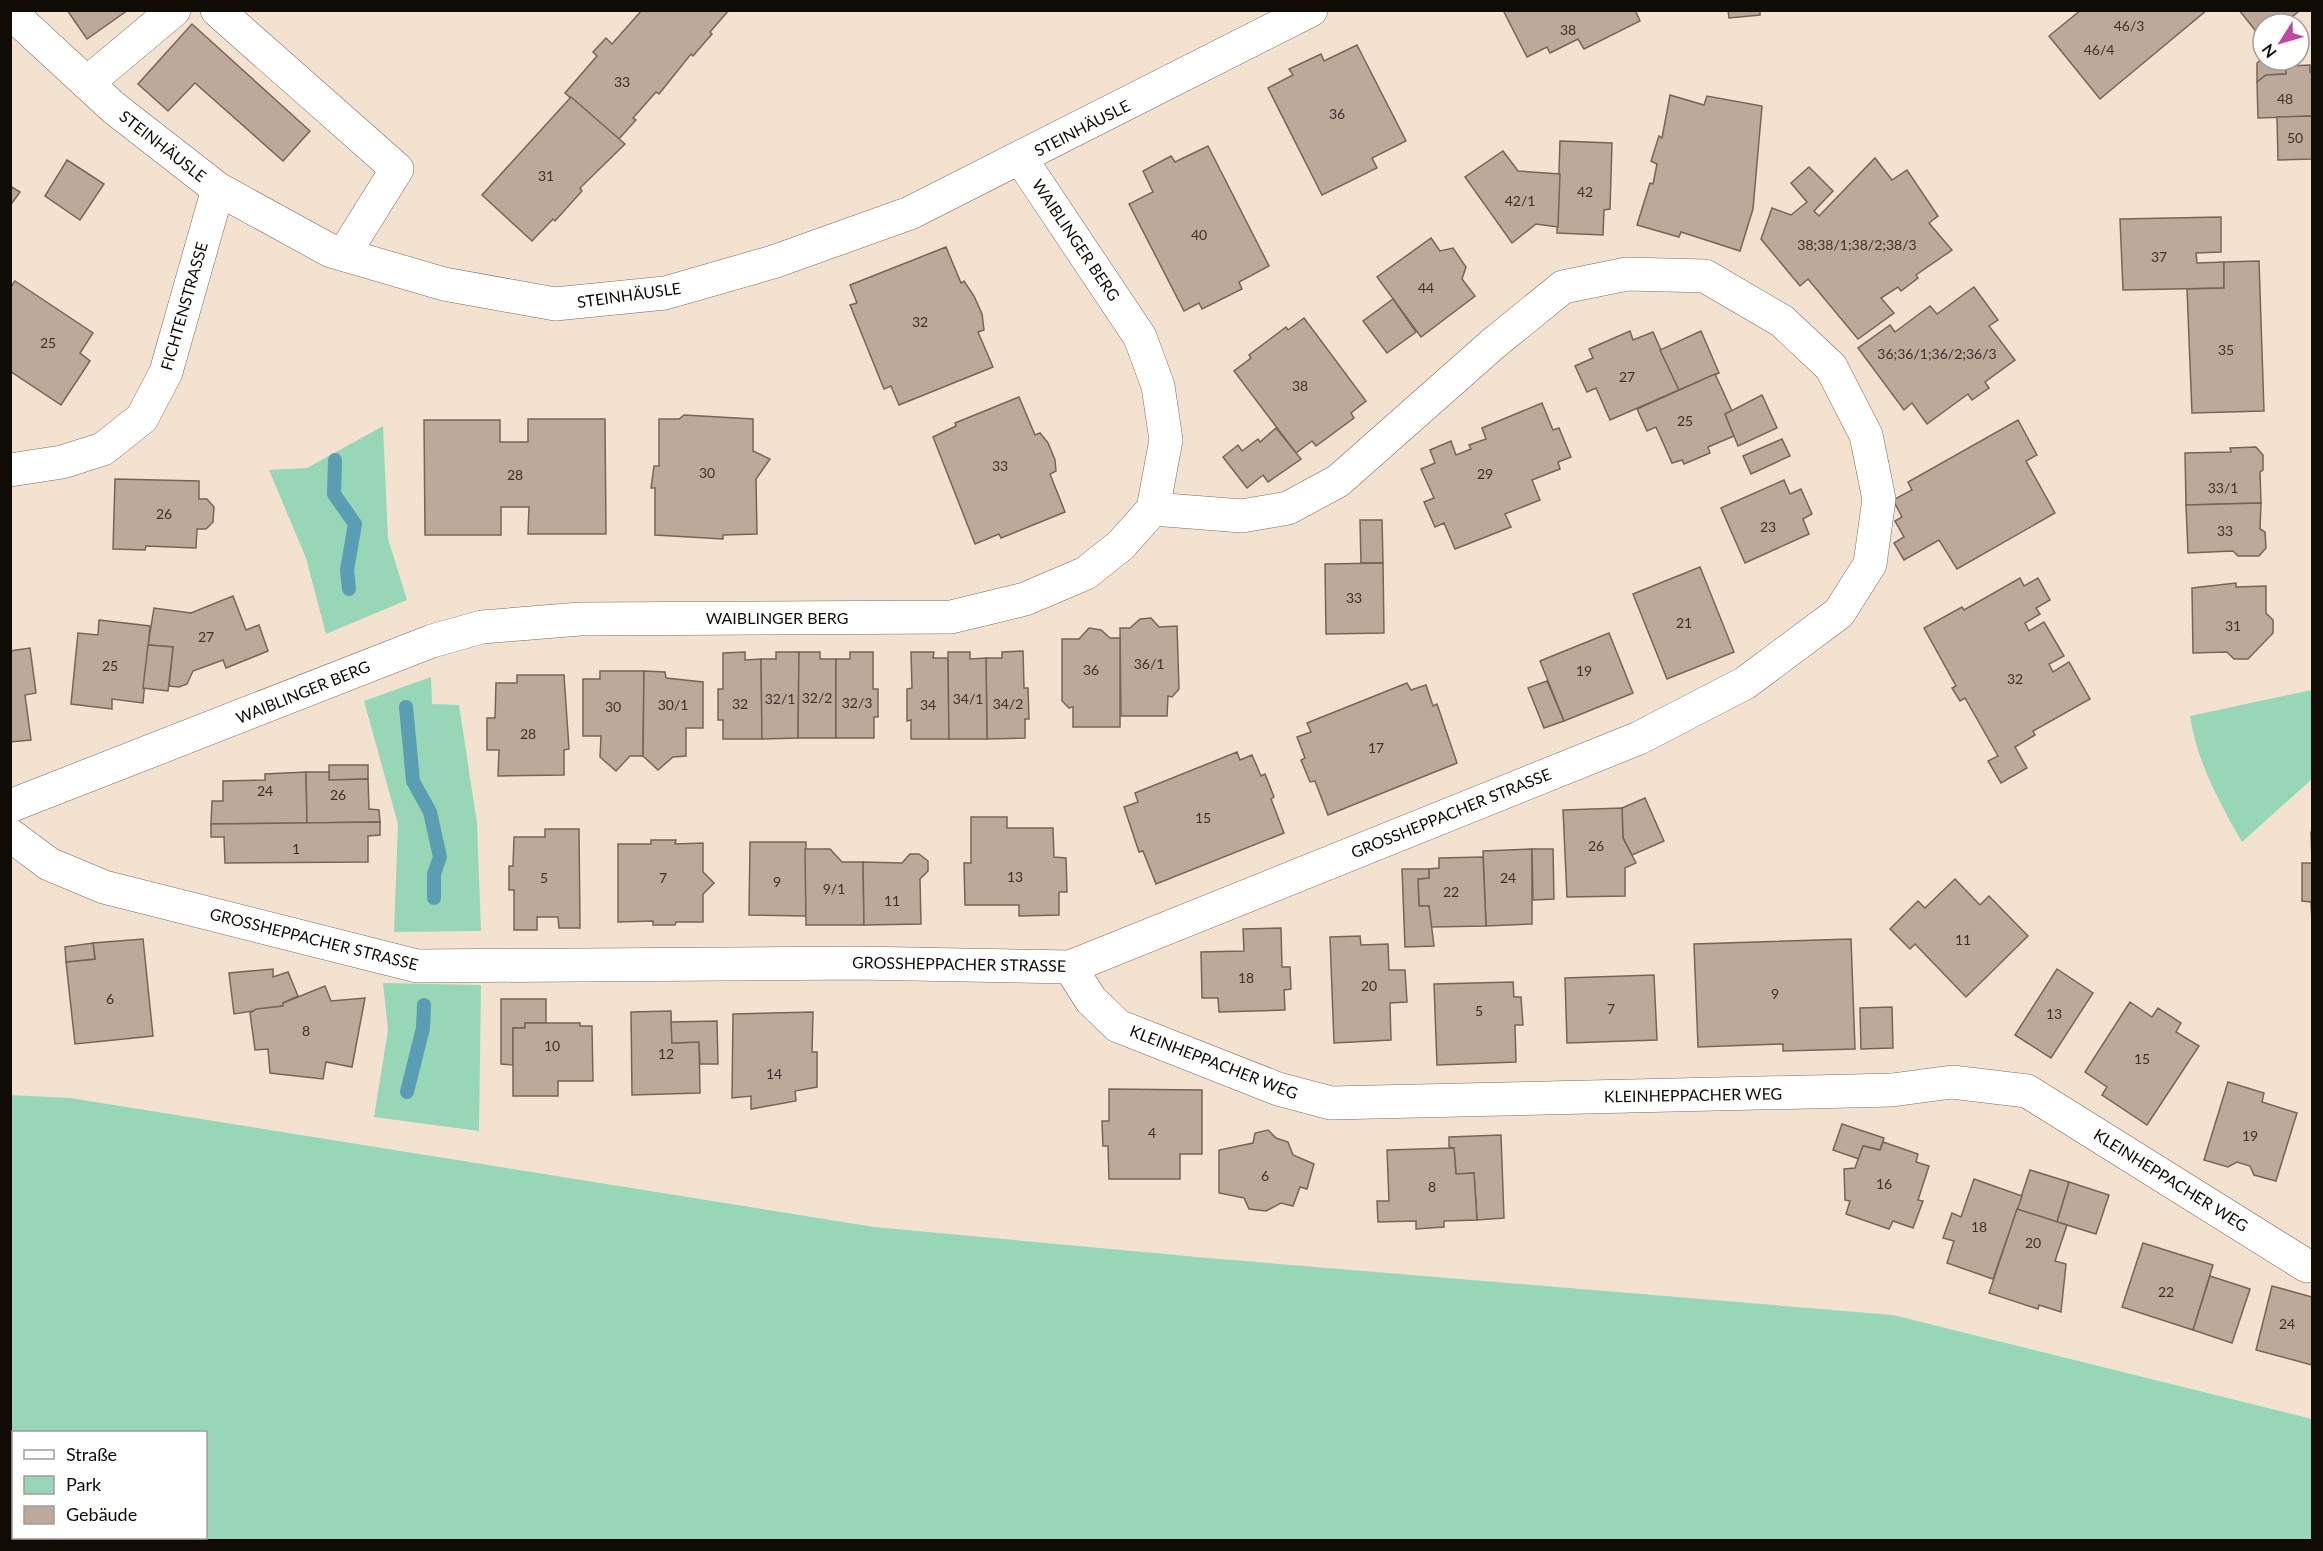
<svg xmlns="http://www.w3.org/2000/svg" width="2323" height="1551" font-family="Lato,sans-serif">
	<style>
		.green { fill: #97d7b8; fill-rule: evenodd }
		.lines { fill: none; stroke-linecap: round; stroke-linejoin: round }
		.stream { stroke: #5b9db2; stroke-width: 14 }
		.building { fill: #bda99a; stroke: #766557; stroke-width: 1.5 }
		.minor-casing { stroke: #7b6b5b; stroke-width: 34 }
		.minor { stroke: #fff; stroke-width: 33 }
		.labels { text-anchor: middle; stroke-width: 4.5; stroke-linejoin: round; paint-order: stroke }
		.number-label { font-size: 14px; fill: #3c322b }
		.street-label { font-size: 16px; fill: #110b06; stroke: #fff }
	</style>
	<rect width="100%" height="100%" fill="#f4e2d0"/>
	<g class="green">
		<path d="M383,426L388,539L407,600L326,634L306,558L269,470L307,468Z"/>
		<path d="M431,677L432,704L459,705L477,823L481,931L394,932L398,824L364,701Z"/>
		<path d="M2312,690V779L2242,842C2219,802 2197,762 2190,716Z"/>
		<path d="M383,983L481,985L479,1131L374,1117L388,1030Z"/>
		<path d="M10,1095L70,1098L874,1227L1208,1258L1893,1315L2312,1419V1540H11ZM206,1432V1538H14V1432Z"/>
	</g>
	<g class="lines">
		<g class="stream">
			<path d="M335,460L334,494L355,524L347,570L349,589"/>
			<path d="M406,707L413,781L430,812L440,857L434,874V898"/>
			<path d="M407,1092L423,1028L424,1005"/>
		</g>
	</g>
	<g class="building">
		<path d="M67,10H128L87,39Z"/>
		<path d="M642,10H729L710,32L712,34L693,56L691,54L659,94L656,92L633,118L636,120L618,140L565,93L597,56L593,52L606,38L612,44Z"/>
		<path d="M1503,10H1635L1640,21L1584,49L1578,39L1550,53L1547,47L1527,57Z"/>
		<path d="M1728,10H1760V15L1729,18Z"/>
		<path d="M2081,10H2207L2100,99L2049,36Z"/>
		<path d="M2239,10H2297L2298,12L2283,24H2263V40Z"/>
		<path d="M192,24L310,131L283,161L195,83L168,111L138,84Z"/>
		<path d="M1357,45L1406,141L1372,158L1377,168L1322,195L1268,88L1293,75L1289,69L1321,54L1324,61Z"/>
		<path d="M2263,58V60H2299L2292,66H2286V74L2266,75L2257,82V63Z"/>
		<path d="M2310,65V72H2312V116L2258,118L2257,82L2266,75L2286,74V66Z"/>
		<path d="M1670,95L1704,105L1707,96L1762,106L1753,209L1740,251L1681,232L1679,237L1637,225L1650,183L1653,184L1657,164L1651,161L1659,136L1662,138Z"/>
		<path d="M571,97L625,144L580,188L582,191L555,221L553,219L532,241L482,195Z"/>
		<path d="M2312,116V159L2278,160L2277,117Z"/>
		<path d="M1560,141L1612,143L1610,209L1604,210L1603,235L1557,233Z"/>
		<path d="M1208,146L1269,266L1239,282L1242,289L1202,309L1199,303L1184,311L1129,204L1153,192L1143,171L1171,156L1175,162Z"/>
		<path d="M1503,151L1518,171L1560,174L1558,227L1536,224L1512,243L1465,177Z"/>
		<path d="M1875,158L1892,180L1907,170L1938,216L1929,223L1952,250L1916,275L1918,278L1901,291L1898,287L1881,298L1894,313L1858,339L1808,279L1800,286L1761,239L1772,208L1791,215L1807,202L1791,183L1809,167L1833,191L1814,211L1819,216Z"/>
		<path d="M67,160L104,184L80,220L45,196Z"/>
		<path d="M10,186L20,192L10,206Z"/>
		<path d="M2221,217V252L2196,253L2197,263L2224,262V288L2123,290L2120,219Z"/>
		<path d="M1431,238L1440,251L1453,248L1466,267L1462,279L1475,296L1421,337L1377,277Z"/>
		<path d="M946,247L961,283L964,281L974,296L982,314L984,330L978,332L993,367L899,405L891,386L884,389L850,305L857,303L850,285Z"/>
		<path d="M2259,261L2264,411L2192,413L2187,289L2224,288V262Z"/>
		<path d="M15,281L93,333L80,353L90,361L61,405L10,371V288Z"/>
		<path d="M1974,287L1998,320L1989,326L2015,360L1985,382L1989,388L1972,400L1968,394L1927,424L1912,403L1904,410L1858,348L1890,325L1895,332L1930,306L1937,314Z"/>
		<path d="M1393,299L1416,332L1387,353L1363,321Z"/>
		<path d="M1304,318L1366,401L1351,413L1354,418L1316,446L1312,441L1296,453L1234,371L1251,358L1249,355L1286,327L1288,330Z"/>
		<path d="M1630,331L1633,340L1653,332L1679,390L1610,420L1596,388L1587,392L1575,366L1593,358L1589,349Z"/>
		<path d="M1701,331L1719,373L1679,390L1660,350Z"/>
		<path d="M1715,374L1732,411L1725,414L1734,436L1708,447L1710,453L1684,464L1682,460L1672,463L1656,427L1647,431L1637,409Z"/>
		<path d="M1762,395L1777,428L1738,446L1725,414Z"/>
		<path d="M1019,397L1035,435L1040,433L1048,443L1055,460L1056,471L1050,474L1065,512L1001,538L999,534L975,544L933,437L956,426L955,423Z"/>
		<path d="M1542,403L1553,430L1559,428L1571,457L1558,462L1560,469L1532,480L1540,500L1505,514L1511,527L1455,549L1444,523L1435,527L1424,502L1434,498L1421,469L1435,463L1430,450L1451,441L1456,455L1471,449L1469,445L1486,439L1482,428Z"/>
		<path d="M684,415L753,419V451L770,459L756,479L757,534L723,535V539L655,535V488H651L654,466H659V419H679Z"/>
		<path d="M528,419H605L606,534H528L529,507H501V535H425L424,420H500V442H528Z"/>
		<path d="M2018,420L2037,455L2026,461L2055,513L1957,569L1939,540L1904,560L1894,543L1904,537L1895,521L1902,517L1893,500L1912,490L1908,482Z"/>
		<path d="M1276,428L1301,459L1268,482L1263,475L1247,488L1223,457L1238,445L1242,451L1258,439L1260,442Z"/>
		<path d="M1782,439L1790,456L1751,474L1743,456Z"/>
		<path d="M2256,447L2263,455V470L2260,472L2261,503L2186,505L2185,453L2231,452L2230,448Z"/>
		<path d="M115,479L199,481V499H207L214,507L213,522L206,529H197L196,548L146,546L145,550L113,549Z"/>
		<path d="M1784,480L1790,494L1801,489L1812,514L1803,519L1809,534L1745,563L1721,508Z"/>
		<path d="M2261,503L2260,529L2265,532L2266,548L2259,556H2238L2233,551L2188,553L2186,505Z"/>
		<path d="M1360,520H1382L1383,563H1361Z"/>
		<path d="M1383,563L1384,633L1326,634L1325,564Z"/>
		<path d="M1700,567L1734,652L1667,679L1633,594Z"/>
		<path d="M2020,578L2024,586L2038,578L2050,600L2036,608L2040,614L2025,623L2029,631L2044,622L2064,656L2049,664L2053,672L2069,662L2090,699L2033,731L2035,735L2015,747L2027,768L2001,783L1988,761L1998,756L1965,698L1960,701L1952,688L1956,686L1924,628L1962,607L1964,610Z"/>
		<path d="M2236,583V587L2266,586V613L2273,620V633L2248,659H2234L2227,652L2193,653L2192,588Z"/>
		<path d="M233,596L246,630L259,625L268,651L226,668L223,660L193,671L187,684L179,687L169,686L173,647L148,645L154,608L191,613Z"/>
		<path d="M1151,618L1159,627L1177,626L1179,689L1172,697L1168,696L1167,716H1121L1120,628H1130L1140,619Z"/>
		<path d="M99,620L150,626L143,703L112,699V709L71,704L78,633L98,635Z"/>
		<path d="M1089,628L1101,630L1110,638H1120V727H1073V707L1069,708L1062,701V639H1079Z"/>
		<path d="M1609,633L1633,693L1564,721L1540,661Z"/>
		<path d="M148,645L173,647L168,691L143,688Z"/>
		<path d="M30,648L36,693L25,695L31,740L10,742V651Z"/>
		<path d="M1023,651L1024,688H1028L1029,719H1025V738L987,739L986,658H1002V652Z"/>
		<path d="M745,652V660L761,659L762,739H723V720H718V689H723V653Z"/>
		<path d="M776,652H799L798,738L762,739L761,659H776Z"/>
		<path d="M799,652H820V659H836V738H798Z"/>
		<path d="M850,652H873V689H878V717H874V738H836V659H850Z"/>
		<path d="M911,652H934L933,658H948L949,739H911V720L907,721V689L912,688Z"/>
		<path d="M948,652H970V659L986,658L987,739H949Z"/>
		<path d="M600,671H644L643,756H630L616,771L600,757L601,736H583V679H600Z"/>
		<path d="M644,671L665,672L666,678L703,682V728H686V756L673,757L658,770L643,756Z"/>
		<path d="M517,675H564L569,749L564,750V775L498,776L499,750H487V718H495L496,683H517Z"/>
		<path d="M1547,681L1564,721L1544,728L1528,688Z"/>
		<path d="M1407,683L1411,690L1426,685L1433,706L1437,704L1457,763L1328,815L1315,781L1310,782L1301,760L1305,758L1297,737L1311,732L1307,723Z"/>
		<path d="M1237,752L1240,760L1252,755L1261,776L1265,774L1274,797L1271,799L1284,833L1156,884L1143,851L1139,852L1124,807L1138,802L1135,793Z"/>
		<path d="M329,765H368V779L329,780Z"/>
		<path d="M306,772L307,823L211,824L212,801H223V781L265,780V774Z"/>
		<path d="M306,772H329V780L368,779L369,809L379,810L380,822L307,823Z"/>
		<path d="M1645,798L1664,841L1632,855L1623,838L1622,808Z"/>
		<path d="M1622,808L1623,838L1636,863L1625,868V896L1567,897L1563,810Z"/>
		<path d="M971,817H1007V828H1053L1054,857L1066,858L1067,892H1059V915L1019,916V905H965L964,863H971Z"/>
		<path d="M380,822V835L368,836V862L225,863L224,837H211V824Z"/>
		<path d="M545,829H579L580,928H559L558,917H537V930H514V890H509V866H513L514,837H545Z"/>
		<path d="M2311,832H2312V923L2311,902L2302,901V863H2312Z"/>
		<path d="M651,840H676L675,844L703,843V872L714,883L703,894V922H676L675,925H653V921L618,922V844H651Z"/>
		<path d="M750,842H806V916L749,915Z"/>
		<path d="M805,849H830L842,862H863L864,925H806Z"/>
		<path d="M1532,849V924L1486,926L1483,851Z"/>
		<path d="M1532,849H1553L1554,899L1533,900Z"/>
		<path d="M910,854H919L928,861V871L920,879L921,924L864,925L863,862L902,863Z"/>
		<path d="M1483,857L1486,926L1430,927L1429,906H1419L1418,879L1429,878V869L1439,868V858Z"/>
		<path d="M1402,869H1429V878L1418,879L1419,906H1429L1434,946L1405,947Z"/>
		<path d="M1955,879L1980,905L1989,896L2028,936L1966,997L1915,944L1910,949L1890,929L1918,901L1925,908Z"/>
		<path d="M1281,928L1282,967H1290L1291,989L1284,990L1285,1010L1219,1012L1218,998H1202L1201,952L1244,951L1243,929Z"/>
		<path d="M1360,936L1361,945L1388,944L1389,970H1405L1407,1002L1390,1003L1391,1040L1334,1043L1330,937Z"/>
		<path d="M143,939L153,1036L75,1044L66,962L95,959L93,943Z"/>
		<path d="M1851,939L1855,1049L1783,1051V1044L1698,1047L1694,944Z"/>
		<path d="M93,943L95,959L66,962L65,947Z"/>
		<path d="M273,969V977L288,972L298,996L283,1003V1006L234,1014L229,973Z"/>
		<path d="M2057,969L2093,993L2051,1058L2015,1035Z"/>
		<path d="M1654,975L1657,1040L1567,1043L1565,978Z"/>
		<path d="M1513,982L1514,997H1521L1523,1025H1515L1516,1062L1437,1065L1434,984Z"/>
		<path d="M325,986L331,1001L365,998L352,1067L326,1062L323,1079L270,1073L268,1049L255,1050L250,1013L256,1009L283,1006V1003Z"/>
		<path d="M501,999H546V1023H525V1028H513V1065L501,1064Z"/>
		<path d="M2130,1002L2152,1017L2158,1008L2181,1023L2176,1032L2199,1046L2147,1125L2102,1095L2107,1087L2085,1072Z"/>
		<path d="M1892,1007L1893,1048L1861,1049L1860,1008Z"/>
		<path d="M671,1011L672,1043L699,1042L700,1093L632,1095L631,1012Z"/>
		<path d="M813,1012L812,1052H817V1087L795,1091L796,1101L751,1109V1096L732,1098L733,1014Z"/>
		<path d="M717,1021L718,1064H700L699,1042L672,1043L671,1022Z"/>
		<path d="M525,1023H580V1026H592L593,1081H558V1096H513V1028H525Z"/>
		<path d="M2228,1082L2264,1093L2262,1102L2297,1113L2276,1181L2254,1175L2250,1166L2237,1162L2228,1167L2204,1160Z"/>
		<path d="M1109,1089L1202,1090V1154H1180V1179H1109L1108,1146H1103L1102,1121H1109Z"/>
		<path d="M1842,1124L1884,1138L1880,1150L1863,1146L1859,1159L1833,1150Z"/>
		<path d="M1268,1130L1276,1138L1288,1142L1293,1155L1314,1164L1307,1189L1300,1187L1293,1206L1281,1203L1266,1211L1249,1209L1244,1198L1219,1193V1150L1253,1143L1255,1133Z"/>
		<path d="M1501,1135L1504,1218L1477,1220L1474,1173L1456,1174L1454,1148L1449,1147V1137Z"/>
		<path d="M1883,1142L1918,1154L1916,1162L1929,1166L1918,1200L1923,1201L1913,1228L1893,1221L1889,1229L1846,1214L1850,1201L1845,1200L1844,1169L1855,1168L1863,1146L1880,1150Z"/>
		<path d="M1454,1148L1456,1174L1474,1173L1477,1220L1444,1221V1227L1416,1229V1221L1378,1222L1377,1201H1389L1387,1150Z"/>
		<path d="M2030,1170L2069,1182L2057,1222L2017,1209Z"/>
		<path d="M1974,1179L2022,1196L1993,1279L1947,1263L1954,1241L1943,1238L1952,1213L1961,1217Z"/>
		<path d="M2069,1182L2109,1195L2096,1234L2057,1222Z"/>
		<path d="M2017,1209L2067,1225L2055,1261L2066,1264L2061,1312L2039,1305L2038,1309L1989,1293Z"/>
		<path d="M2143,1243L2213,1265L2193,1330L2122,1307Z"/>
		<path d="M2210,1276L2250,1289L2232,1343L2193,1330Z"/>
		<path d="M2272,1286L2312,1297V1365L2256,1350Z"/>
	</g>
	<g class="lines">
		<defs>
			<g id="minor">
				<path d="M217,10L397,169L344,254"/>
				<path d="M10,12L114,108L218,189L331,251L444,284L555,304L665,293L773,262L910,213L1311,10"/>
				<path d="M87,83L174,10"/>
				<path d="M10,470L62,462L103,449L142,418L166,372L218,189"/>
				<path d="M10,806L432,641L482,627L580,619L951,617L1025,599L1086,573L1121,545L1153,509L1166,440L1158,386L1140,337L1021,159"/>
				<path d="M10,835L49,864L104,887L417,966L857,963L1070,967L1639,738L1745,683L1839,613L1870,564L1879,499L1866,435L1831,367L1782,321L1705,276L1627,274L1563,287L1494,343L1338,481L1288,508L1242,516L1153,509"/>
				<path d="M1070,967L1091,1000L1118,1026L1278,1089L1331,1103L1892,1090L1952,1082L2027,1091L2307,1266"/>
			</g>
		</defs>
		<use href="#minor" class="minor-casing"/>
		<use href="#minor" class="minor"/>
	</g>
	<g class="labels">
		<g class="number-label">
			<text x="2129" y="31">46/3</text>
			<text x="1568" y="35">38</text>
			<text x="2099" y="55">46/4</text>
			<text x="622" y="87">33</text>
			<text x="2285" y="104">48</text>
			<text x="1337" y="119">36</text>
			<text x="2295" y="143">50</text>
			<text x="546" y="181">31</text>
			<text x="1585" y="197">42</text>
			<text x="1520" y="206">42/1</text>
			<text x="1199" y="240">40</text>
			<text x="1857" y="250">38;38/1;38/2;38/3</text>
			<text x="2159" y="262">37</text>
			<text x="1426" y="293">44</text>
			<text x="920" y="327">32</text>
			<text x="48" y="348">25</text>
			<text x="2226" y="355">35</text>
			<text x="1937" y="359">36;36/1;36/2;36/3</text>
			<text x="1627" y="382">27</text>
			<text x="1300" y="391">38</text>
			<text x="1685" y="426">25</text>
			<text x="1000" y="471">33</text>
			<text x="707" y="478">30</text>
			<text x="1485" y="479">29</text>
			<text x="515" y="480">28</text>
			<text x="2223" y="493">33/1</text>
			<text x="164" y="519">26</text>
			<text x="1768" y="532">23</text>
			<text x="2225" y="536">33</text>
			<text x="1354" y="603">33</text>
			<text x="1684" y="628">21</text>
			<text x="2233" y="631">31</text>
			<text x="206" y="642">27</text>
			<text x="1149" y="669">36/1</text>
			<text x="110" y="671">25</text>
			<text x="1091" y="675">36</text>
			<text x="1584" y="676">19</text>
			<text x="2015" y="684">32</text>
			<text x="817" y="703">32/2</text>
			<text x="780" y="704">32/1</text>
			<text x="968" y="704">34/1</text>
			<text x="857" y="708">32/3</text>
			<text x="740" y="709">32</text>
			<text x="1008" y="709">34/2</text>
			<text x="673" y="710">30/1</text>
			<text x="928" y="710">34</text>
			<text x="613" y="712">30</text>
			<text x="528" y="739">28</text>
			<text x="1376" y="753">17</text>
			<text x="265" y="796">24</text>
			<text x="338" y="800">26</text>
			<text x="1203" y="823">15</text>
			<text x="1596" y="851">26</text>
			<text x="296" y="854">1</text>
			<text x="1015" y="882">13</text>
			<text x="544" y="883">5</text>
			<text x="663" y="883">7</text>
			<text x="1508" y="883">24</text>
			<text x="777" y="887">9</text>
			<text x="834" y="894">9/1</text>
			<text x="1451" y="897">22</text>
			<text x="892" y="906">11</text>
			<text x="1963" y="945">11</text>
			<text x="1246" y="983">18</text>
			<text x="1369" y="991">20</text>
			<text x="1775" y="999">9</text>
			<text x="110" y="1004">6</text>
			<text x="1611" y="1014">7</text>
			<text x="1479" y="1016">5</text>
			<text x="2054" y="1019">13</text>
			<text x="306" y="1036">8</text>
			<text x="552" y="1051">10</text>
			<text x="666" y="1059">12</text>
			<text x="2142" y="1064">15</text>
			<text x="774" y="1079">14</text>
			<text x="1152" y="1138">4</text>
			<text x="2250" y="1141">19</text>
			<text x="1265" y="1181">6</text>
			<text x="1884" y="1189">16</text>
			<text x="1432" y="1192">8</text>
			<text x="1979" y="1232">18</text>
			<text x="2033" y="1248">20</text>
			<text x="2166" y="1297">22</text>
			<text x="2287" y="1329">24</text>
		</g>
		<g class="street-label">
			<text transform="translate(1082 128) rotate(-27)" y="6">STEINHÄUSLE</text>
			<text transform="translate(163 146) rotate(38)" y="6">STEINHÄUSLE</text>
			<text transform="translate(1076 240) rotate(56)" y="6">WAIBLINGER BERG</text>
			<text transform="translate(629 295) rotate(-8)" y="6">STEINHÄUSLE</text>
			<text transform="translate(184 306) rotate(-74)" y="6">FICHTENSTRASSE</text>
			<text x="777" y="624">WAIBLINGER BERG</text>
			<text transform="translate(303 692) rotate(-22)" y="6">WAIBLINGER BERG</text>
			<text transform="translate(1451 813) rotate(-22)" y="6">GROSSHEPPACHER STRASSE</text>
			<text transform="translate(314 939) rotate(14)" y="6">GROSSHEPPACHER STRASSE</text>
			<text transform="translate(959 964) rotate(1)" y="6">GROSSHEPPACHER STRASSE</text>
			<text transform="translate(1214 1062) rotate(21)" y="6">KLEINHEPPACHER WEG</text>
			<text transform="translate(1693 1095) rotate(-1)" y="6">KLEINHEPPACHER WEG</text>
			<text transform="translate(2171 1180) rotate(32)" y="6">KLEINHEPPACHER WEG</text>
		</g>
	</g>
	<rect width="2323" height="1551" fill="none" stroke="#110b06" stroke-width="24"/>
	<rect x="12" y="1431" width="195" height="108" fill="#ffffff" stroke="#a09d9b" stroke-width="1.5"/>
	<rect x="24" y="1450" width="30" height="9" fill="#ffffff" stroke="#a09d9b" stroke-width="1.5"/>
	<text x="66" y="1461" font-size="18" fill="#110b06">Straße</text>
	<rect x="24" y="1476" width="30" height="18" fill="#97d7b8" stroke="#a09d9b" stroke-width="1.5"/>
	<text x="66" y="1491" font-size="18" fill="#110b06">Park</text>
	<rect x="24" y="1506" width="30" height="18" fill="#bda99a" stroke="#a09d9b" stroke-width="1.5"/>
	<text x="66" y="1521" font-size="18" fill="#110b06">Gebäude</text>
	<g transform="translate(2281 42) rotate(233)"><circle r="28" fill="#ffffff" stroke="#a09d9b" stroke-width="1.5"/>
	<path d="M0-4.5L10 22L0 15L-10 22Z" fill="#c1499d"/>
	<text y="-9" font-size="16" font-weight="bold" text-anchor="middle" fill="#110b06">N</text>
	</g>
</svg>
